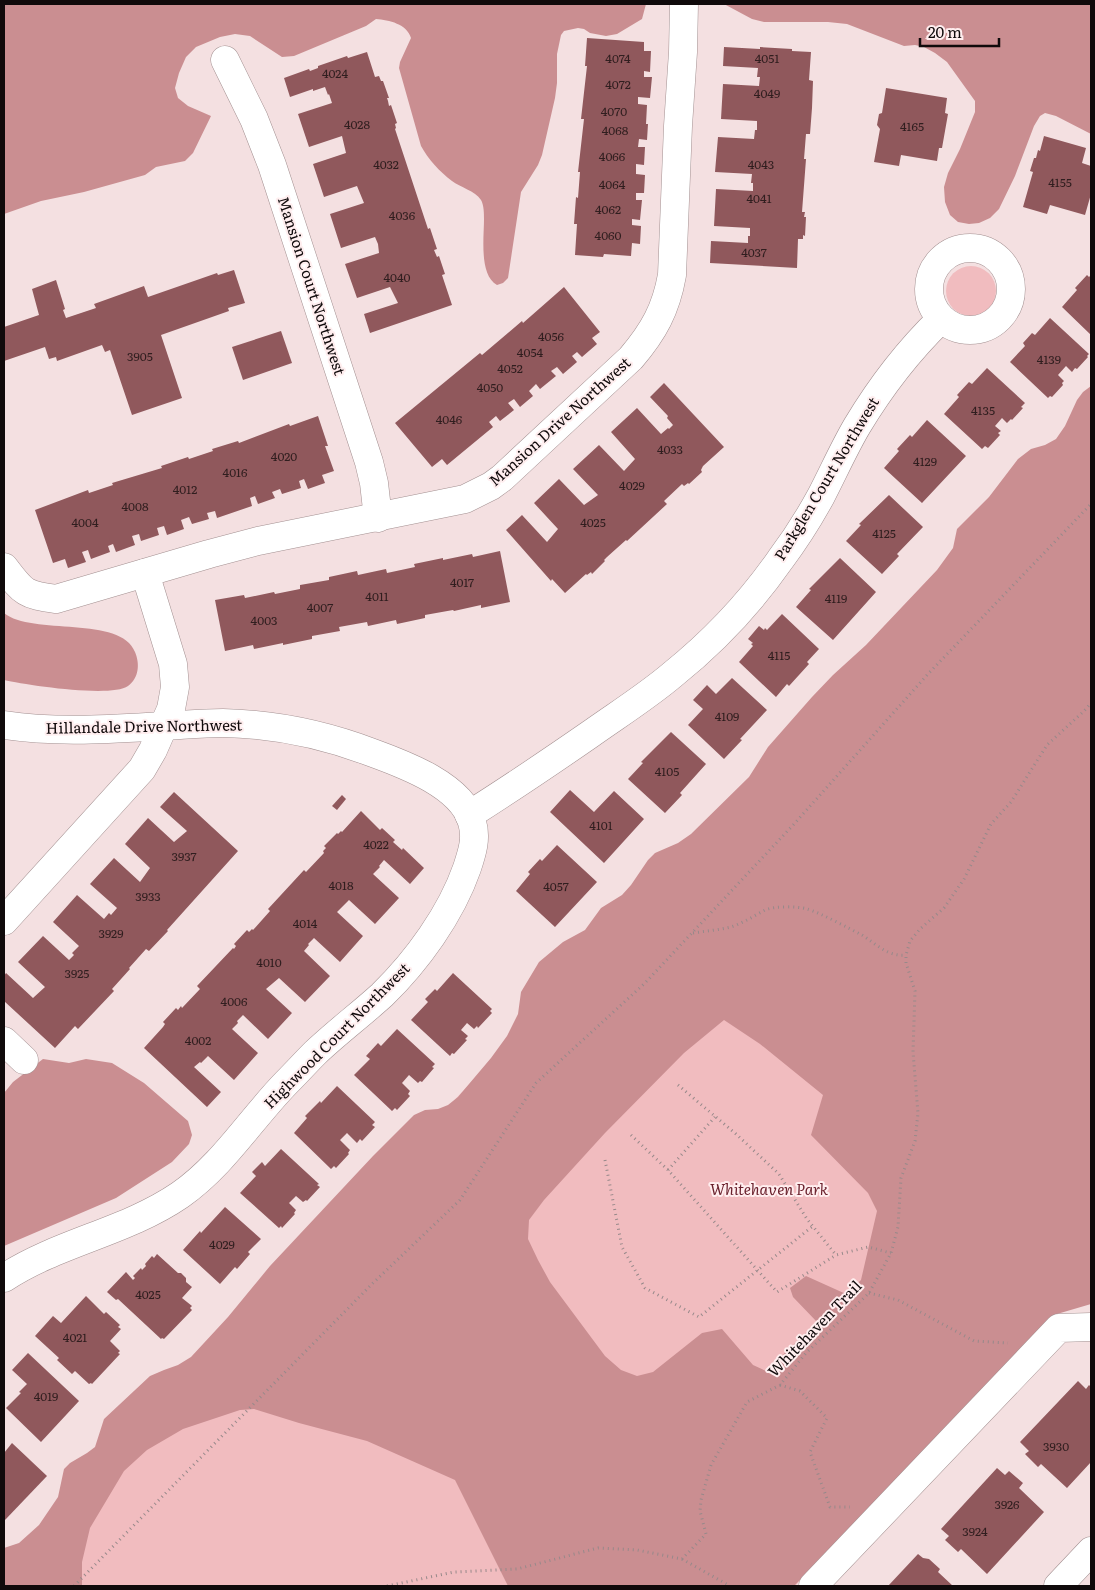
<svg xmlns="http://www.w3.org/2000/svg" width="1095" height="1590" font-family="Literata,serif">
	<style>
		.green { fill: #f1bcbf }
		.forest { fill: #ca8e91; fill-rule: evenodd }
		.building { fill: #90585c }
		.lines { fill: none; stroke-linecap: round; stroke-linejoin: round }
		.minor-casing { stroke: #a39091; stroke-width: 29 }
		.path { stroke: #97898a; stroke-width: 3; stroke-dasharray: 1 4; stroke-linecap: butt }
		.minor { stroke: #fff; stroke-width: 28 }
		.labels { text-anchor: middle; stroke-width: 4; stroke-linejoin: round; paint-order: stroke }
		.number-label { font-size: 12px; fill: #301e1f }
		.street-label { font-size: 15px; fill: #100a0b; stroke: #ffeeef }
		.park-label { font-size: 15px; font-style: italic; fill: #6a202c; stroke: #ffeeef }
	</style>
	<rect width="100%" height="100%" fill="#f4e0e1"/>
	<g class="green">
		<circle cx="971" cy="291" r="25"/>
		<path d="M969,553L1085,1279L795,1586H4V1579Z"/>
	</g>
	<g class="forest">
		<path d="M4,4H646L642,19L617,34L606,36L590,33L584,29L578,28L564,31L561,35L557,54V83L555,98L542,155L538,165L521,192L508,278L503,283L497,285C479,275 484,238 484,219C484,214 484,205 481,200C475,191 460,187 452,181C440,172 428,159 421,146L399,68L400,62L411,38C407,24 389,20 376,19L366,26L294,56L282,57L250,36L235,34L220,37L196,47L186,57L179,73L175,88L178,98L188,106L211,116L193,153L185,161L156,167L145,175L84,192L41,201L4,214Z"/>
		<path d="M724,4H1091V134L1056,116L1045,113L1040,116L1034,126L1015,176L999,209L990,218L979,223L969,224L958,222L950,215L945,202L944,187L948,173L960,149L975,112V101L947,62L935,53L924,47L915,45L904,46L847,24L828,22H764L752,19Z"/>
		<path d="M1091,386V1304L1057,1314L794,1586H508L455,1480L367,1441L299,1423L254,1409L240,1410L183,1429L147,1450L124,1471L90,1528L82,1562V1586H4V1548L19,1543L39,1525L58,1497L64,1469L70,1463L87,1453L95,1447L104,1419L150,1376L164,1370L178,1365L191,1357L228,1317L270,1266L373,1156L414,1115L425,1110L438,1109L448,1105L458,1097L491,1058L507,1036L518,1014L521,992L539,962L563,942L585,930L601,908L622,895L631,885L648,860L655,853L678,843L691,834L749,777L768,747L812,697L833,675L866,645L937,570L953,548L957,529L989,497L1018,459L1031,449L1045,445L1056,439L1065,426L1077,400L1083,392ZM724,1020L760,1044L823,1095L811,1135L868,1193L877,1211L861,1280L846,1294L806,1276L790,1288L793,1297L817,1322L766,1371L753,1365L722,1329L702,1333L653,1372L637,1376L621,1370L605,1356L550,1282L538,1260L528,1239L529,1220L544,1200L605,1133L684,1053Z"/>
		<path d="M4,613C32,636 121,615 135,652C140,664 139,678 128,686C111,698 26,685 4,680Z"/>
		<path d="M43,1059L69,1063L86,1059L112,1063L144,1083L188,1121L192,1135L189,1144L172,1162L116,1198L4,1246V1093L13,1082Z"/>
	</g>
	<g class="building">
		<path d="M587,38L644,42V51H651L650,72L644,71V77H652L650,98L638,97V104L647,105L646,124H648L647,140L639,139L638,147H645L644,165L636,164V174L645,175L644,193H636V200H642L640,220L632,219V225L641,226L640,244L632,243L631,256L604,254L603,257L575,255L577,224H574L576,197L578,198L580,172H578L584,119H581L587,66H585Z"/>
		<path d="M724,47L760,49V47L792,49V51L811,52L809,80L813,81L812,108L810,134H806L804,159H806L802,212H805L804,217H806L805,236L803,235V239H798L797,268L710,263L711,241L748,243V236H750V228L714,226L716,189L753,191V183H751L752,174L715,172L718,137L754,139L755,130H757V121L721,119L723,84L759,86L760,77H757L758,68L723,66Z"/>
		<path d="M367,52L375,77L379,76L381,81H383L389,98H387L388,101L389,106L391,105L397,123L395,124L396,128L395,129L428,229L430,228L437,249L434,250L437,257L439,256L445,274L442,275L452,305L370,333L364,314L398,303L390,287L357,298L345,264L379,253L378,244L375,237L341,248L330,214L364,203L357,186L324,197L313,164L346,153L342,136L309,147L298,114L332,103L329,94L328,95L325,87L313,91V89L290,97L284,78L309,69L310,71L318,68V66L347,56L348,58Z"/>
		<path d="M886,88L947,98L945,113L948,114L942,148H939L937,161L901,155L899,166L874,162L880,129L877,125L879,114L882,113Z"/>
		<path d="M1044,136L1086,148L1082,163L1091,166V194L1085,215L1050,205L1047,214L1023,207L1033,172L1030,171L1034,158H1036L1038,150L1040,151Z"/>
		<path d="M234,270L245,303L228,308L229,311L161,335L182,398L132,415L110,350L105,352L102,345L57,361L56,357L49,359L45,347L4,361V327L39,315L32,289L56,280L65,309L63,310L66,318L96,308L94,304L144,286L148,297L217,273L218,275Z"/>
		<path d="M1087,275L1089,277L1091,275V335L1062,307L1077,290L1075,288Z"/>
		<path d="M564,287L600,332L592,338L597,344L582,357L577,352L572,356L577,362L563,374L557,367L551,371L556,376L540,389L536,384L529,391L533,396L520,407L514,399L508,403L514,410L500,421L496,416L489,422L493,427L447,465L442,459L432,467L395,423L480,353L482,355L522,321L523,323Z"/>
		<path d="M1050,318L1089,354L1087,356L1088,357L1077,369L1075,368L1072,372L1066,366L1058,375L1064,381L1062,383L1063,385L1052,397L1050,396L1048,398L1010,362L1025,346L1023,343L1032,333L1035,335Z"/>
		<path d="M281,331L292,363L243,380L232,347Z"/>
		<path d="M987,368L1025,403L1021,407L1023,408L1012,420L1011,419L1007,423L1002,418L995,426L1001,431L998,433L1000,435L988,448L985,446L982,449L944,414L959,397L957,395L969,382L972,384Z"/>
		<path d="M664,383L724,447L703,466L701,470L702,472L689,484L688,483L684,486L682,484L664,501L667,504L627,541L626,540L607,557L604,560L605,561L592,574L591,572L587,575L586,574L565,593L552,579L551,581L506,530L522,515L547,542L558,529L534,503L559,479L584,505L598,495L573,469L599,445L624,471L635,459L611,432L637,408L661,434L668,428L669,429L673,425L667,418L668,416L650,397Z"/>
		<path d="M318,416L328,446H325L334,471L322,475L325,483L308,489L304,479L299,481L301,488L282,494L280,489L272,492L275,498L258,504L255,496L250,498L252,506L217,518L215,511L207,513L209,519L192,524L189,517L181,520L184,529L167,535L164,526L157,528L159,535L141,541L139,534L132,536L135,545L116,552L113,544L108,546L110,552L91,559L88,550L82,552L86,562L68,568L65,559L53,563L35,510L88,490L89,493L113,485L112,483L162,468L161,466L188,457L189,459L213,451L212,449L238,441L239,443L289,424L290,426Z"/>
		<path d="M927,420L966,456L922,503L884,468L899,451L897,449L910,435L912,437Z"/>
		<path d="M889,495L923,527L897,554L899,556L882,574L846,541L861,525L859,524Z"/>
		<path d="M500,551L510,602L481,608V605L454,611L453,610L425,615V618L397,624L396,620L368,626L367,622L339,627L340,631L312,636V639L283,645V643L254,649L253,645L225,651L215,600L244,595L245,598L274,592L275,594L300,589V585L329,580V577L357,571L358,575L386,569L387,573L415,567L414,564L443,558V560L472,554L473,557Z"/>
		<path d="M840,558L876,592L833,640L796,607L811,590L809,589Z"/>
		<path d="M782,614L819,649L807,662L809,664L789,686L787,684L776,697L739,662L753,646L751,644L753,643L748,639L759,626L764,630L765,628L767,630Z"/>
		<path d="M732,678L767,710L740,739L742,740L724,759L688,725L703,709L693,700L707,685L716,694Z"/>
		<path d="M671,732L706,764L680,793L682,795L665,813L628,779L643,763L641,762Z"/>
		<path d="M570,790L594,812L614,791L644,819L604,863L550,812Z"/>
		<path d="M174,792L238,851L167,930L168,931L149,951L146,949L129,968L130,969L112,989L114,991L78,1029L75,1026L55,1048L4,1001V976L6,973L33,998L45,987L18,962L43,936L69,960L74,955L72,953L79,946L53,922L77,895L104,919L109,913L111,915L117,908L90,884L114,858L140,882L150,868L125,844L148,818L174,842L187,831L160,807Z"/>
		<path d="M342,795L346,799L337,810L332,806Z"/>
		<path d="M361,811L380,830L382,828L395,840L393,842L402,850L403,848L424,868L410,884L384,860L379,866L380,867L373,874L399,898L375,924L349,900L337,912L363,936L340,962L314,938L308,944L309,945L304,951L330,976L305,1002L279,978L266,989L292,1013L268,1039L243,1015L237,1021L238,1023L232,1029L258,1053L234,1080L208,1056L201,1063L200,1062L194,1067L221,1092L207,1107L144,1048L163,1027L165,1024L163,1022L176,1008L178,1010L181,1006L182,1008L200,989L197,986L233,948L234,949L236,946L234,944L247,930L249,932L252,929L253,930L270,911L268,909L304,870L306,872L324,853L323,851L326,848L324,846L337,833L338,834L341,831L342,832Z"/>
		<path d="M557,845L597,882L555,927L516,891L530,874L528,872L540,859L542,861Z"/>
		<path d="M453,973L492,1009L490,1011L492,1013L478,1028L477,1026L474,1029L467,1023L461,1030L468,1036L465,1039L467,1040L454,1054L452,1053L450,1056L411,1020L428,1002L425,999L435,989L437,991Z"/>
		<path d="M397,1029L435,1064L432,1067L434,1068L422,1082L420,1081L418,1083L409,1075L402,1083L410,1091L408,1094L410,1096L397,1110L395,1108L392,1111L354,1075L370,1059L366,1056L378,1043L381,1046Z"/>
		<path d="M337,1086L375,1122L372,1125L375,1127L362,1141L360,1139L357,1143L347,1133L340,1140L350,1150L348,1153L349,1154L336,1168L334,1166L331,1169L294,1133L307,1118L305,1116L320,1101L321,1103Z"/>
		<path d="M281,1149L319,1184L317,1185L320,1187L307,1201L306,1200L303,1202L296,1196L289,1203L296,1210L294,1213L295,1214L282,1228L281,1226L279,1228L240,1193L256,1176L252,1172L262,1162L265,1166Z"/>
		<path d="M225,1207L261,1239L248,1252L250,1254L237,1269L235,1267L220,1284L183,1250L200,1231L201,1233Z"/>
		<path d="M157,1254L178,1273H181L186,1278V1282L192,1287L182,1298L192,1306L190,1308L192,1310L164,1339L162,1338L161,1339L118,1299L116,1300L107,1292L126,1272L133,1280L135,1278L133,1276L141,1268L142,1270L146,1266L145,1264L152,1256L154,1258Z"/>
		<path d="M86,1296L104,1314L106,1312L120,1325L118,1327L121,1329L110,1341L120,1351L118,1353L120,1354L92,1384L91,1383L89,1384L75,1371L72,1374L57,1360L59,1358L35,1336L53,1316L61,1323Z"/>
		<path d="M28,1353L79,1401L41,1442L6,1408L21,1393L19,1392L27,1384L12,1370Z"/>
		<path d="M1078,1381L1086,1389L1089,1385L1091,1387V1462L1067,1488L1041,1464L1038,1467L1025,1454L1029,1451L1020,1442Z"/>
		<path d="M12,1443L47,1476L5,1520L4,1519V1453Z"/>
		<path d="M997,1468L1005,1475L1009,1471L1023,1483L1019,1488L1044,1512L987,1574L961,1549L958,1552L945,1540L949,1536L941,1529Z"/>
		<path d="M918,1554L923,1558L929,1559L940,1569L938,1572L953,1586H888Z"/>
	</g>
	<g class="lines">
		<defs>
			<g id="minor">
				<path d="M225,60L254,119L272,165L369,462L374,483L378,518"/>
				<circle cx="970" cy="289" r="41"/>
				<path d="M4,567C23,592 24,595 56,599L209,554L258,541L465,499L491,486L502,478L631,358C654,331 666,309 672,275L678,126L683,52L684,4"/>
				<path d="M4,725C57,733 110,729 163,726C183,725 203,723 223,723C273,724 326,735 373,753C406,765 462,786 472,822C477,838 472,853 467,868C451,914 417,961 382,995C360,1015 336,1033 315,1053C305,1063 296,1073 286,1083C250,1120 223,1165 180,1195C126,1232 59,1242 4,1278"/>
				<path d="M469,815C510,789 550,762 589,735C617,715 646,697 672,675C713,642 750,603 780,560C795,540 809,518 821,496C833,473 844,448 857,426C881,386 909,350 941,319"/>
				<path d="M4,921L142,769L153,750L171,709L175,687L173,664L145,573"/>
				<path d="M4,1041L24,1060"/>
				<path d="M813,1586L1059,1328L1091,1327"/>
				<path d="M1058,1586L1091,1551"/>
			</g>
		</defs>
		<use href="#minor" class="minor-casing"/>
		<g class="path">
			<path d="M693,933C706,931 719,930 731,927C743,923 754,916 765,910C774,906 797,906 807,909C821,913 848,928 862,935C876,944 888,957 906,955"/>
			<path d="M678,1085L736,1134L779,1174L807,1219L836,1255L868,1247L891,1253"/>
			<path d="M631,1135L668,1170L777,1292L836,1255"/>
			<path d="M605,1160L622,1247L645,1288L699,1317L813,1226"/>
			<path d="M668,1170L715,1117"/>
			<path d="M869,1293L898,1300L974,1341L1008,1343"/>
			<path d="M780,1385L800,1391L827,1418L810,1452L830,1507H850"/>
			<path d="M682,1559L730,1586"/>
			<path d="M74,1586L372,1284L460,1200L536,1083L645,983L795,823L928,674L1091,504"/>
			<path d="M387,1586L454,1572L517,1569L598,1548L637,1550L682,1559L706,1534L700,1511L701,1500L711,1465L747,1402L780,1385L806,1353L869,1293L891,1253L898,1227L901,1178L915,1141L918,1113L913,1052L915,991L906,963V955L910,941L920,929L944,908L964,879L991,824L1011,802L1047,745L1084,711L1091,703"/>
		</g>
		<use href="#minor" class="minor"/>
	</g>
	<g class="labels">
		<g class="number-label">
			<text x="618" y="63">4074</text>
			<text x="767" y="63">4051</text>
			<text x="335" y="78">4024</text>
			<text x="618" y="89">4072</text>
			<text x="767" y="98">4049</text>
			<text x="614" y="116">4070</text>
			<text x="357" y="129">4028</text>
			<text x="912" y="131">4165</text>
			<text x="615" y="135">4068</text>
			<text x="612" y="161">4066</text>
			<text x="386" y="169">4032</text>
			<text x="761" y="169">4043</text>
			<text x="1060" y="187">4155</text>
			<text x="612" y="189">4064</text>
			<text x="759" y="203">4041</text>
			<text x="608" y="214">4062</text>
			<text x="402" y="220">4036</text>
			<text x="608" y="240">4060</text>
			<text x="754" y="257">4037</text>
			<text x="397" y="282">4040</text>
			<text x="551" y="341">4056</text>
			<text x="530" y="357">4054</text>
			<text x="140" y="361">3905</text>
			<text x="1049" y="364">4139</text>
			<text x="510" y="373">4052</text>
			<text x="490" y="392">4050</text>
			<text x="983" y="415">4135</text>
			<text x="449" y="424">4046</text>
			<text x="670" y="454">4033</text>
			<text x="284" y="461">4020</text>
			<text x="925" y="466">4129</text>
			<text x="235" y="477">4016</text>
			<text x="632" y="490">4029</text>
			<text x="185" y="494">4012</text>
			<text x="135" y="511">4008</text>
			<text x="85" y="527">4004</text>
			<text x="593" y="527">4025</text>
			<text x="884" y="538">4125</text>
			<text x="462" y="587">4017</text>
			<text x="377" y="601">4011</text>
			<text x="836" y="603">4119</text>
			<text x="320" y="612">4007</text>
			<text x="264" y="625">4003</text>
			<text x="779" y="660">4115</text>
			<text x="727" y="721">4109</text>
			<text x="667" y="776">4105</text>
			<text x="601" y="830">4101</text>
			<text x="376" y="849">4022</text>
			<text x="184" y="861">3937</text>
			<text x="341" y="890">4018</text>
			<text x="556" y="891">4057</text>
			<text x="148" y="901">3933</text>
			<text x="305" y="928">4014</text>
			<text x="111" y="938">3929</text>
			<text x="269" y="967">4010</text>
			<text x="77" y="978">3925</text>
			<text x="234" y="1006">4006</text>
			<text x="198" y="1045">4002</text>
			<text x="222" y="1249">4029</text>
			<text x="148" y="1299">4025</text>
			<text x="75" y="1342">4021</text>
			<text x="46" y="1401">4019</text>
			<text x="1056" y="1451">3930</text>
			<text x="1007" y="1509">3926</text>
			<text x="975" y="1536">3924</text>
		</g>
		<g class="street-label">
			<text transform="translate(311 286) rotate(72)" y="5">Mansion Court Northwest</text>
			<text transform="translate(560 422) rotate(-42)" y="5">Mansion Drive Northwest</text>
			<text transform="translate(827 479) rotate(-59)" y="5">Parkglen Court Northwest</text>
			<text transform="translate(144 727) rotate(-1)" y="5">Hillandale Drive Northwest</text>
			<text transform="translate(337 1036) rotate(-45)" y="5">Highwood Court Northwest</text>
			<text transform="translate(815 1329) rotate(-46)" y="5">Whitehaven Trail</text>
		</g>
		<g class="park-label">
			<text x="769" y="1195">Whitehaven Park</text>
		</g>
	</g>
	<rect width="1095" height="1590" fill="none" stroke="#100a0b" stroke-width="10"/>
	<path d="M920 38v8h79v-8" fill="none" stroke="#100a0b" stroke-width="2.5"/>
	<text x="928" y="38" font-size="15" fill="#100a0b" stroke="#ffeeef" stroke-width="4" paint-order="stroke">20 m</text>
</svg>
